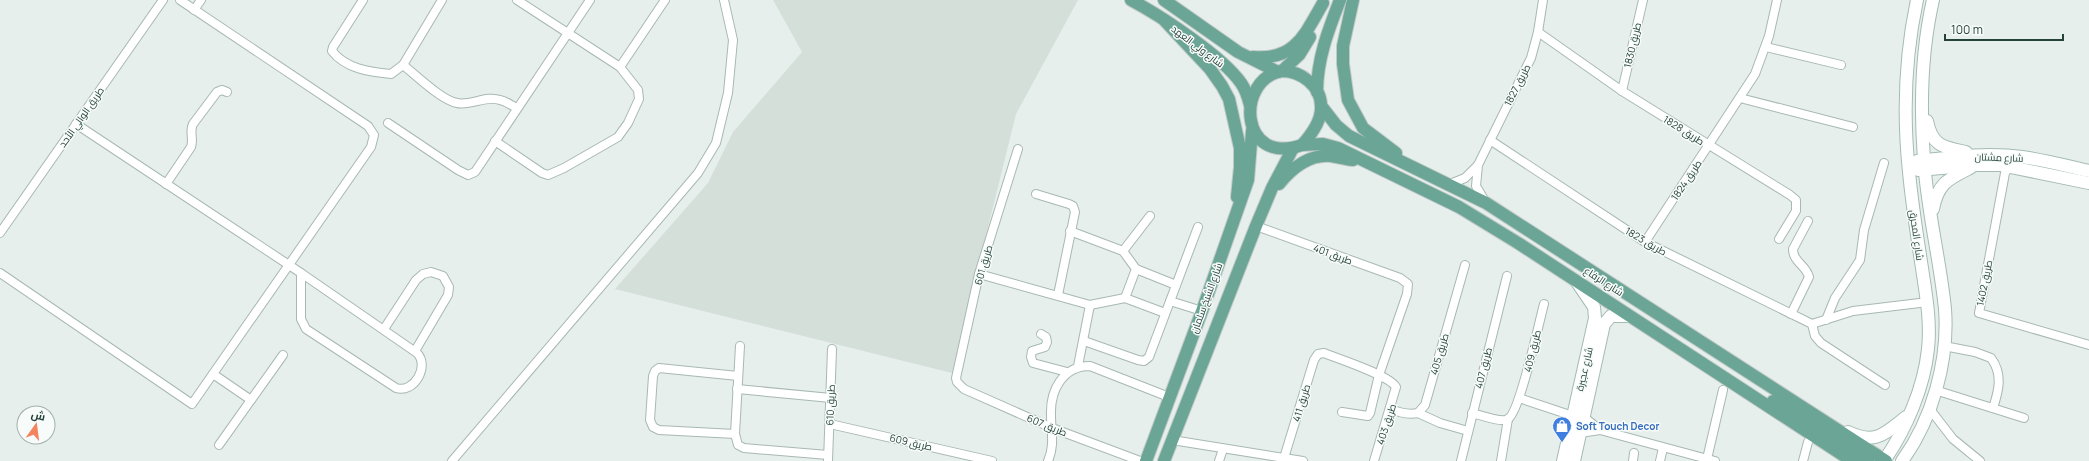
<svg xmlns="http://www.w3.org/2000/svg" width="2089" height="461" font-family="Manrope,Cairo,sans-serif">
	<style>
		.built { fill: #d4dfda }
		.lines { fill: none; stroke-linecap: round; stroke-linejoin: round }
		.street-casing { stroke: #a8b8b2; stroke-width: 10 }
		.secondary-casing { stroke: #a4bbb3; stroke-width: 14 }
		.primary-casing { stroke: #c2cac8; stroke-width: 14 }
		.street { stroke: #fff; stroke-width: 8 }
		.secondary { stroke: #fff; stroke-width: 12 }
		.primary { stroke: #6aa596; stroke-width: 12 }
		.labels { text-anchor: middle; stroke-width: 3; stroke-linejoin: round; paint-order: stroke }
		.street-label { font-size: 10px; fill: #24423a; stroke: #f7fbf9 }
		.shop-label { font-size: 10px; font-weight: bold; fill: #366cbe; stroke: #f7fbf9; text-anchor: start }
	</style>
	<rect width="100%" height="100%" fill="#e6efeb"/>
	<path class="built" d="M773,0H1078L1016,114L952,373L615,289L708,183L733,132L802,52Z"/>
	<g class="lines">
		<defs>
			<g id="street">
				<path d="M363,0L333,47L332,51C346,69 370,72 391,74L403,65L442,0"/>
				<path d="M517,0L620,67"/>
				<path d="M194,10L201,0"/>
				<path d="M1538,32L1622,91L1790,195L1796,200V211L1779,239"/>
				<path d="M1766,47L1841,65"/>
				<path d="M403,65C416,75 441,100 457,103C471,106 486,95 500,100C506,101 512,106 517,108"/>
				<path d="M1622,91L1643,0"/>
				<path d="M1740,98L1853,127"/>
				<path d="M388,123L458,170L468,175L475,172L590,0"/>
				<path d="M76,124L301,273"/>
				<path d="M1490,140L1645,242L1812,324L1815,336L1821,343L1885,385"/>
				<path d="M495,141L542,173L548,175L564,168L618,137L628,123L639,99L638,90L620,67L665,0"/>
				<path d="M1018,149L979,274L956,378L957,382L964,389L1052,428L1140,461"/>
				<path d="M1478,165L1531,58L1538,32L1543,0"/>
				<path d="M2010,166L2005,173L1979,313L2089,345"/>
				<path d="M166,184L191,147C194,139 189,132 193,124L217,92L222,90L227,92"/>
				<path d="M1450,184L1465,178L1478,165L1476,186L1485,201"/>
				<path d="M1036,194L1069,204L1073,206L1075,212L1058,295"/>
				<path d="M1256,226L1400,278L1408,284L1407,294L1379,375L1370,413L1368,416L1342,412"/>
				<path d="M1070,231L1123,251L1136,269L1125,298"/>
				<path d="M0,233L163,0"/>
				<path d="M1645,242L1755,74L1769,36L1777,0"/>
				<path d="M1123,251L1150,216"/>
				<path d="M1136,269L1176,285"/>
				<path d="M0,273L192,404L371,147L374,135L368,126L180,0"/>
				<path d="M301,273L417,353C430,366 414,394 396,388L306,329L301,319Z"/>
				<path d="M979,274L1090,305L1125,298L1165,313"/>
				<path d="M1170,301L1202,311"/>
				<path d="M1791,314L1809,277C1806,265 1793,262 1793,249L1808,221"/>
				<path d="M1826,320L1835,298L1860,260L1864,230L1884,163"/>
				<path d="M1812,324L1853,311L1928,302"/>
				<path d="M384,329L416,280L423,274L431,272L443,276L449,287L448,295L415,351"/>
				<path d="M1041,334L1046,337L1047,342L1045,347L1032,351L1031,357L1033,363L1067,372"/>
				<path d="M1084,341L1138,360L1144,361L1149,357L1198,227"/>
				<path d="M740,346L735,434L738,445L744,448L828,455"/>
				<path d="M1944,346L1975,352L1991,358C2003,374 1999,390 1993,408"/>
				<path d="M1078,366L1090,305"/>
				<path d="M213,374L251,400"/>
				<path d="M737,389L831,398"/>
				<path d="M1935,390L2024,418"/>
				<path d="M1519,398L1573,416"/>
				<path d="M1929,408L1953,439L1980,461"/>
				<path d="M1391,409C1400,413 1408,415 1418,413L1425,405L1465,265"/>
				<path d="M1418,413L1440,423L1468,431"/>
				<path d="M1472,413C1480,415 1502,423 1508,419C1520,412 1539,322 1544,304"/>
				<path d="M1584,417L1600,430L1715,461"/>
				<path d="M830,424L992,461"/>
				<path d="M1580,433L1600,430"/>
				<path d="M735,434L659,430L653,427L650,420L653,376L655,371L659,368L738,376"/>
				<path d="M1172,440L1303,461"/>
				<path d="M219,445L283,355"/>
				<path d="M1284,458L1314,360L1318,354L1324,353C1339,359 1389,375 1396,387L1374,461"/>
				<path d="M1707,459L1723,390"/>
				<path d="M452,461L698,173L716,143L728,93L733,40L724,0"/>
				<path d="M828,461L832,349"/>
				<path d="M1048,461C1055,445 1051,432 1051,415C1050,390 1063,366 1090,366L1169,397"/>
				<path d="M1219,461L1223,449"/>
				<path d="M1461,461L1507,276"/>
				<path d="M1501,461L1508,419"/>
				<path d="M1633,461L1634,453"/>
				<path d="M1660,461L1663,448"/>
				<path d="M1803,461L1808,442"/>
			</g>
			<g id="secondary">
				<path d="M1927,121C1932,146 1943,147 1966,152"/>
				<path d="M1917,161C1952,157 1988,152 2022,157C2045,160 2067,166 2089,171"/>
				<path d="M1918,170L1977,165H2001L2089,183"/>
				<path d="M1933,209C1938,183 1948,179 1970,168"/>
				<path d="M1848,432C1876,445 1884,434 1906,417"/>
				<path d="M1563,461L1595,318L1594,307L1577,282"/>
				<path d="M1574,461L1604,324L1611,316H1628"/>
				<path d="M1884,461C1906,429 1924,388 1928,349C1931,322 1926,295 1922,268C1917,236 1912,204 1909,172C1903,115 1905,56 1917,0"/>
				<path d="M1902,461C1932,420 1949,361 1945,309C1940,259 1927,210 1924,160C1920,107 1921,52 1933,0"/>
			</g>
			<g id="primary">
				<path d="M1131,0C1161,16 1222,56 1241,83C1246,90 1248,97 1250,105"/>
				<path d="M1164,0L1238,52L1278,72"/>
				<path d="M1353,0L1343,46V64L1348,100L1363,128L1396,153"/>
				<path d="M1165,21L1210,69L1222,86L1229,99L1240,148V167L1237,197"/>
				<path d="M1253,57C1295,61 1305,34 1323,3"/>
				<path d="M1282,71C1301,71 1321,86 1321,106C1322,120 1311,135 1302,145C1239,167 1235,79 1282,71Z"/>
				<path d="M1282,71L1299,55L1310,37"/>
				<path d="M1317,92C1317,59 1328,31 1340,0"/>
				<path d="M1322,107L1336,125L1349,136L1486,203L1886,461"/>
				<path d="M1302,145L1323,144L1338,148L1459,207L1518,243L1852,461"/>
				<path d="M1279,184C1292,168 1309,154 1331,156C1338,157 1345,159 1353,160"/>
				<path d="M1773,401L1868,461"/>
				<path d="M1146,461L1202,311L1248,180L1252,131"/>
				<path d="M1164,461L1256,226L1272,188L1293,148"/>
			</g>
		</defs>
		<use href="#street" class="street-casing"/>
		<use href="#secondary" class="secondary-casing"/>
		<use href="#primary" class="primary-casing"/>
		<use href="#street" class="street"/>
		<use href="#secondary" class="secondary"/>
		<use href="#primary" class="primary"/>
	</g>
	<defs>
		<symbol id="shop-pin" viewBox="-11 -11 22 30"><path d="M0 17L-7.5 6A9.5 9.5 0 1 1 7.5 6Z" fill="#3f7fe0" stroke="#f7fbf9"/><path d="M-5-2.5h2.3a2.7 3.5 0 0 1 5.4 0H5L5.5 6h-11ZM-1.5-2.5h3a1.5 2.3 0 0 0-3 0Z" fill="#fff"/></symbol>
	</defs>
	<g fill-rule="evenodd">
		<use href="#shop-pin" x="1551" y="415" width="22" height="30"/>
	</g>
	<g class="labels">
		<g class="street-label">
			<text transform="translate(1632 45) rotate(-77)" y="4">طريق 1830</text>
			<text transform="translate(1198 46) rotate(37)" y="4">شارع ولي العهد</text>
			<text transform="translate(1517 85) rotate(-63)" y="4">طريق 1827</text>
			<text transform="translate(81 117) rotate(-55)" y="4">طريق الوالي الأحد</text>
			<text transform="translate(1684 130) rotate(32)" y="4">طريق 1828</text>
			<text transform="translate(1999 157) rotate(2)" y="4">شارع مشتان</text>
			<text transform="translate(1686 180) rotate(-56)" y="4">طريق 1824</text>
			<text transform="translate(1917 235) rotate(82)" y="4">شارع المحرق</text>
			<text transform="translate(1646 241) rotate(30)" y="4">طريق 1823</text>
			<text transform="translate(1333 254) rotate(20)" y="4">طريق 401</text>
			<text transform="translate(983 265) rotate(-74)" y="4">طريق 601</text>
			<text transform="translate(1604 281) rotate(33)" y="4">شارع الرفاع</text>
			<text transform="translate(1984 283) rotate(-79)" y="4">طريق 1402</text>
			<text transform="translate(1206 298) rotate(-70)" y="4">شارع الشيخ سلمان</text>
			<text transform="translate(1532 351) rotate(-76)" y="4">طريق 409</text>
			<text transform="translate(1439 354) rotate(-74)" y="4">طريق 405</text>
			<text transform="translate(1483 368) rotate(-76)" y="4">طريق 407</text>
			<text transform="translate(1584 369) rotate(-77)" y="4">شارع عجيرة</text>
			<text transform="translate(1301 403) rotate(-73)" y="4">طريق 411</text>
			<text transform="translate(830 405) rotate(-88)" y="4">طريق 610</text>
			<text transform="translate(1386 424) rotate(-72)" y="4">طريق 403</text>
			<text transform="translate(1047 425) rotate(22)" y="4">طريق 607</text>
			<text transform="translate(911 442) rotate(13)" y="4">طريق 609</text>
		</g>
		<g class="shop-label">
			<text x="1576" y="430">Soft Touch Decor</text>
		</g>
	</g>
	<g transform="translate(36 425) rotate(14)"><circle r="19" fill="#f7fbf9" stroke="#a3b1ad"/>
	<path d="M0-3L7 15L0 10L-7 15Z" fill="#f4845f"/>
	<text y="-6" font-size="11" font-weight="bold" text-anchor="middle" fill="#24423a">ش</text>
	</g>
	<path d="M1945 34v6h118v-6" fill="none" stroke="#24423a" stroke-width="2"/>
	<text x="1951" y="34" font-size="12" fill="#24423a" stroke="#f7fbf9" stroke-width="3" paint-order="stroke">100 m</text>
</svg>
